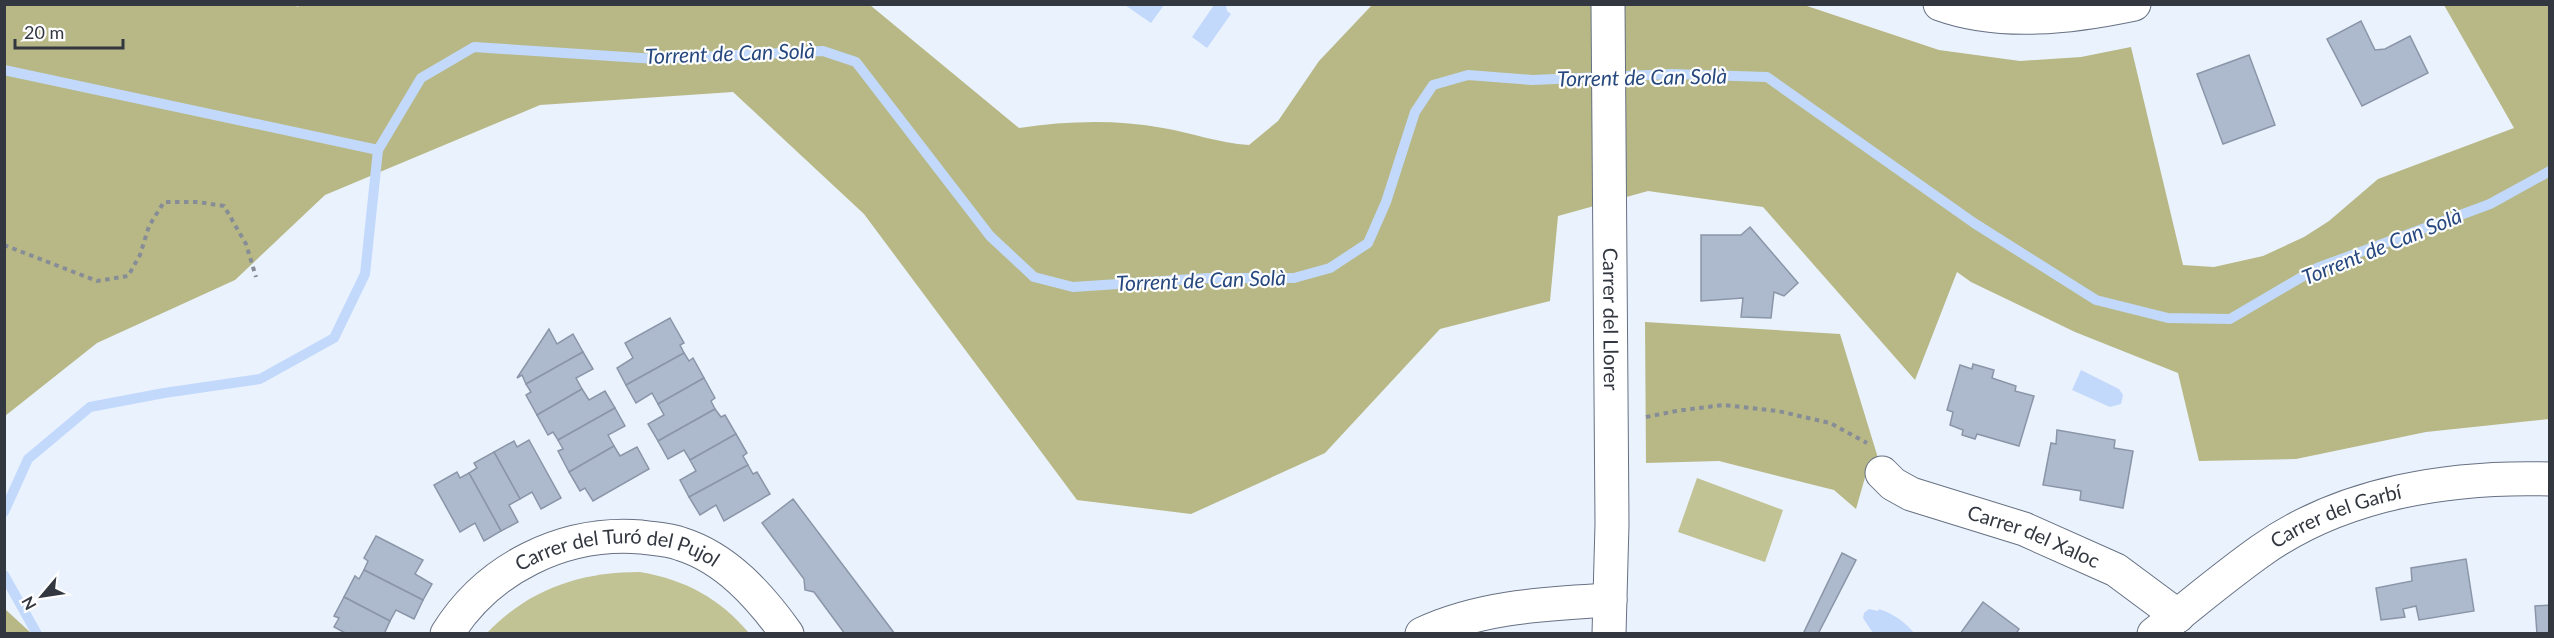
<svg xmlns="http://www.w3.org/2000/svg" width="2554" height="638" font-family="Lato,sans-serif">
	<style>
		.green { fill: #c2c394 }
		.forest { fill: #b7b885 }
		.water { fill: #c2d9fc }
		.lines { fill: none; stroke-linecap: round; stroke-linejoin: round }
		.stream { stroke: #c2d9fc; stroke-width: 10 }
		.building { fill: #adb9cc; stroke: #8a96a8; stroke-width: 1.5 }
		.minor-casing { stroke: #667182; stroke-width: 35 }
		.path { stroke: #878d97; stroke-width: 4; stroke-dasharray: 4.5 4.5; stroke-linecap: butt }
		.minor { stroke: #fff; stroke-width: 33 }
		.labels { text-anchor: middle; stroke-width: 4.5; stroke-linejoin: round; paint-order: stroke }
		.street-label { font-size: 20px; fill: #333840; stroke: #fefefe }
		.water-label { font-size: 21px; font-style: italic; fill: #26487e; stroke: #fefefe }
	</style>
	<rect width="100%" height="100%" fill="#eaf2fe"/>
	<g class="green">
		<path d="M1697,478L1783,510L1765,562L1678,532Z"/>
		<path d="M640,572C686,580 719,598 749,633H487C529,589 580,572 640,572Z"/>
	</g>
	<g class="forest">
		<path d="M296,4L297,7L302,4L870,5L1019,128C1066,121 1115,119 1163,128C1192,133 1219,143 1249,145L1278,121L1319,61L1372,5H1804L1939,50L2020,61L2081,57L2131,47L2183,265L2214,267L2263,256L2304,237L2329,221L2378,179L2514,128L2444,5H2549V419L2426,432L2296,459L2199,461L2178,373L2075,332L1971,282L1957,272L1915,380L1763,207L1648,191L1558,216L1550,301L1440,329L1325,453L1191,514L1077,500L864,214L733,92L540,105L325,195L235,280L97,343L5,416V5Z"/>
		<path d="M1645,322L1840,334L1878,458L1866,474L1856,509L1834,490L1719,461L1646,463Z"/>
		<path d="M5,609L31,633H5Z"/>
	</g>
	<g class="water">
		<path d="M1125,5H1164L1151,23Z"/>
		<path d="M1214,5H1226L1227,11L1231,14L1207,48L1192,37Z"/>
		<path d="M2081,370L2119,389L2123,395L2121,404L2110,407L2072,390Z"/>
		<path d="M1869,609L1878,611L1879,609C1894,614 1905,622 1914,633H1873L1863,618L1864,613Z"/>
	</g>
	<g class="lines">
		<g class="stream">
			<path d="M4,70L378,150"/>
			<path d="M4,512L28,459L90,407L164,393L260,379L334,338L365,274L378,150L421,78L474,47L656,59L823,51L856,62L990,236L1034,277L1073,287L1208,278H1294L1330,268L1368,243L1386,202L1415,112L1433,85L1468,75L1532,80L1672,74L1767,77L1974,223L2096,300L2168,318L2230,319L2317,268L2490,204L2550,171"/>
			<path d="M4,575L37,634"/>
		</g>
	</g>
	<g class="building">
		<path d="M2361,21L2375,50L2385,49L2410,36L2428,73L2362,106L2327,39Z"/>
		<path d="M2249,55L2275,125L2223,144L2197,74Z"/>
		<path d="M1750,227L1798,283L1784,296L1774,292L1771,318L1741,317L1743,298L1701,301V235H1741Z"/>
		<path d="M670,318L684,343L680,345L684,353L626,385L617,368L633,358L625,343Z"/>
		<path d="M549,329L557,344L573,334L583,352L526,384L522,375L517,378Z"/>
		<path d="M583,352L593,369L576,378L582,389L537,415L526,395L531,392L526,384Z"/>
		<path d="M684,353L689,361L693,358L704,378L658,404L652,393L636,403L626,385Z"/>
		<path d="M1973,364L1994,370L1992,378L2016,386L2015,391L2034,396L2019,446L1977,434L1975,439L1962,435L1963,430L1950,425L1953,412L1947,410L1960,365L1972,369Z"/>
		<path d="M704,378L715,398L711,401L715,409L658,441L648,424L664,415L658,404Z"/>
		<path d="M582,389L589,400L605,391L615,408L558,440L553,432L548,435L537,415Z"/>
		<path d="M615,408L625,426L608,435L614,446L569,472L558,451L563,449L558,440Z"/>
		<path d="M715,409L721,417L725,415L736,434L690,460L684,450L668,459L658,441Z"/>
		<path d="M2057,430L2115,440L2114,448L2133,451L2123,508L2080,500L2081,491L2043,485L2051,443L2056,444Z"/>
		<path d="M736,434L747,453L743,456L748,465L689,497L680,480L696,471L690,460Z"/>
		<path d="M529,440L561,498L541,509L532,492L520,499L494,452L514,441L517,447Z"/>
		<path d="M614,446L620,456L637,447L649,469L593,501L585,488L580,491L569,472Z"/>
		<path d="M494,452L520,499L509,505L518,522L501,531L469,473L477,468L474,463Z"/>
		<path d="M748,465L753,474L757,472L770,494L724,521L716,505L700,515L689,497Z"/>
		<path d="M457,472L460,478L469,473L501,531L484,541L475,523L460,532L434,485Z"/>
		<path d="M793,499L895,634H845L814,592L805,590L804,579L762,523Z"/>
		<path d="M376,536L423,560L415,574L432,584L423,600L364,570L368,561L364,558Z"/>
		<path d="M1842,553L1856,560L1818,634H1808L1804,632Z"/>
		<path d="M2466,559L2474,611L2419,620L2416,606L2403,609L2405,617L2381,620L2376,588L2412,581L2411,568Z"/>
		<path d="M364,570L423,600L414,619L396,610L390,621L344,597L355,576L359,579Z"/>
		<path d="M344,597L390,621L385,632L388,634H347L334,627L339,618L334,616Z"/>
		<path d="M1983,602L2019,629L2016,634H1960Z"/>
		<path d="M2550,605V634H2537L2535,606Z"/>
	</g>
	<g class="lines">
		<defs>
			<g id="minor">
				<path id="s1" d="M1608,4L1612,524L1609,634"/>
				<path d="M1940,4C2001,26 2072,17 2134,4"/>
				<path id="s2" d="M1882,473L1893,484L1911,494L2024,529L2116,570L2178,616"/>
				<path id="s3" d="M447,634C488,568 563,531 641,537C654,539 668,539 681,544C726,558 760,596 787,634"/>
				<path d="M1422,634C1482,606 1546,604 1610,600"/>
				<path id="s4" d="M2154,634C2190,606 2225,576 2262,550C2344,492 2452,476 2550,479"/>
			</g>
		</defs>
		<use href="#minor" class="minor-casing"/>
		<g class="path">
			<path d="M4,245L97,281L128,276L140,255L149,226L164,202H198L224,206L246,244L256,277"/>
			<path d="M1646,417L1676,411L1723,405L1778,411L1830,423L1867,443"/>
		</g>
		<use href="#minor" class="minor"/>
	</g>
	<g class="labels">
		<g class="street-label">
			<text dy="7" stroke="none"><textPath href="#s1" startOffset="315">Carrer del Llorer</textPath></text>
			<text dy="7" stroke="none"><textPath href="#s4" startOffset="219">Carrer del Garbí</textPath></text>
			<text dy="7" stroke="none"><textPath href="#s2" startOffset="166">Carrer del Xaloc</textPath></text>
			<text dy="7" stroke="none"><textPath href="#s3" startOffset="204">Carrer del Turó del Pujol</textPath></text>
		</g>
		<g class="water-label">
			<text transform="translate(730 54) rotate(-2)" y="7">Torrent de Can Solà</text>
			<text transform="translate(1642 78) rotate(-1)" y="7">Torrent de Can Solà</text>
			<text transform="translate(2382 247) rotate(-22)" y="7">Torrent de Can Solà</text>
			<text transform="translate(1201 281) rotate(-2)" y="7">Torrent de Can Solà</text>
		</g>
	</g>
	<rect width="2554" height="638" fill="none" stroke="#333840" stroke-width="12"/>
	<g transform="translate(42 596) rotate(241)" stroke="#fefefe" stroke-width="4.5" paint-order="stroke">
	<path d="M0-4.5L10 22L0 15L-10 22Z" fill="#333840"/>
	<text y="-9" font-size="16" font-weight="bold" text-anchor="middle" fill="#333840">N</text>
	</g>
	<path d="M15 39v9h108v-9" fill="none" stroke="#333840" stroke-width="3"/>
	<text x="24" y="39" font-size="18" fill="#333840" stroke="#fefefe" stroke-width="4.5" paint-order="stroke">20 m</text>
</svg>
